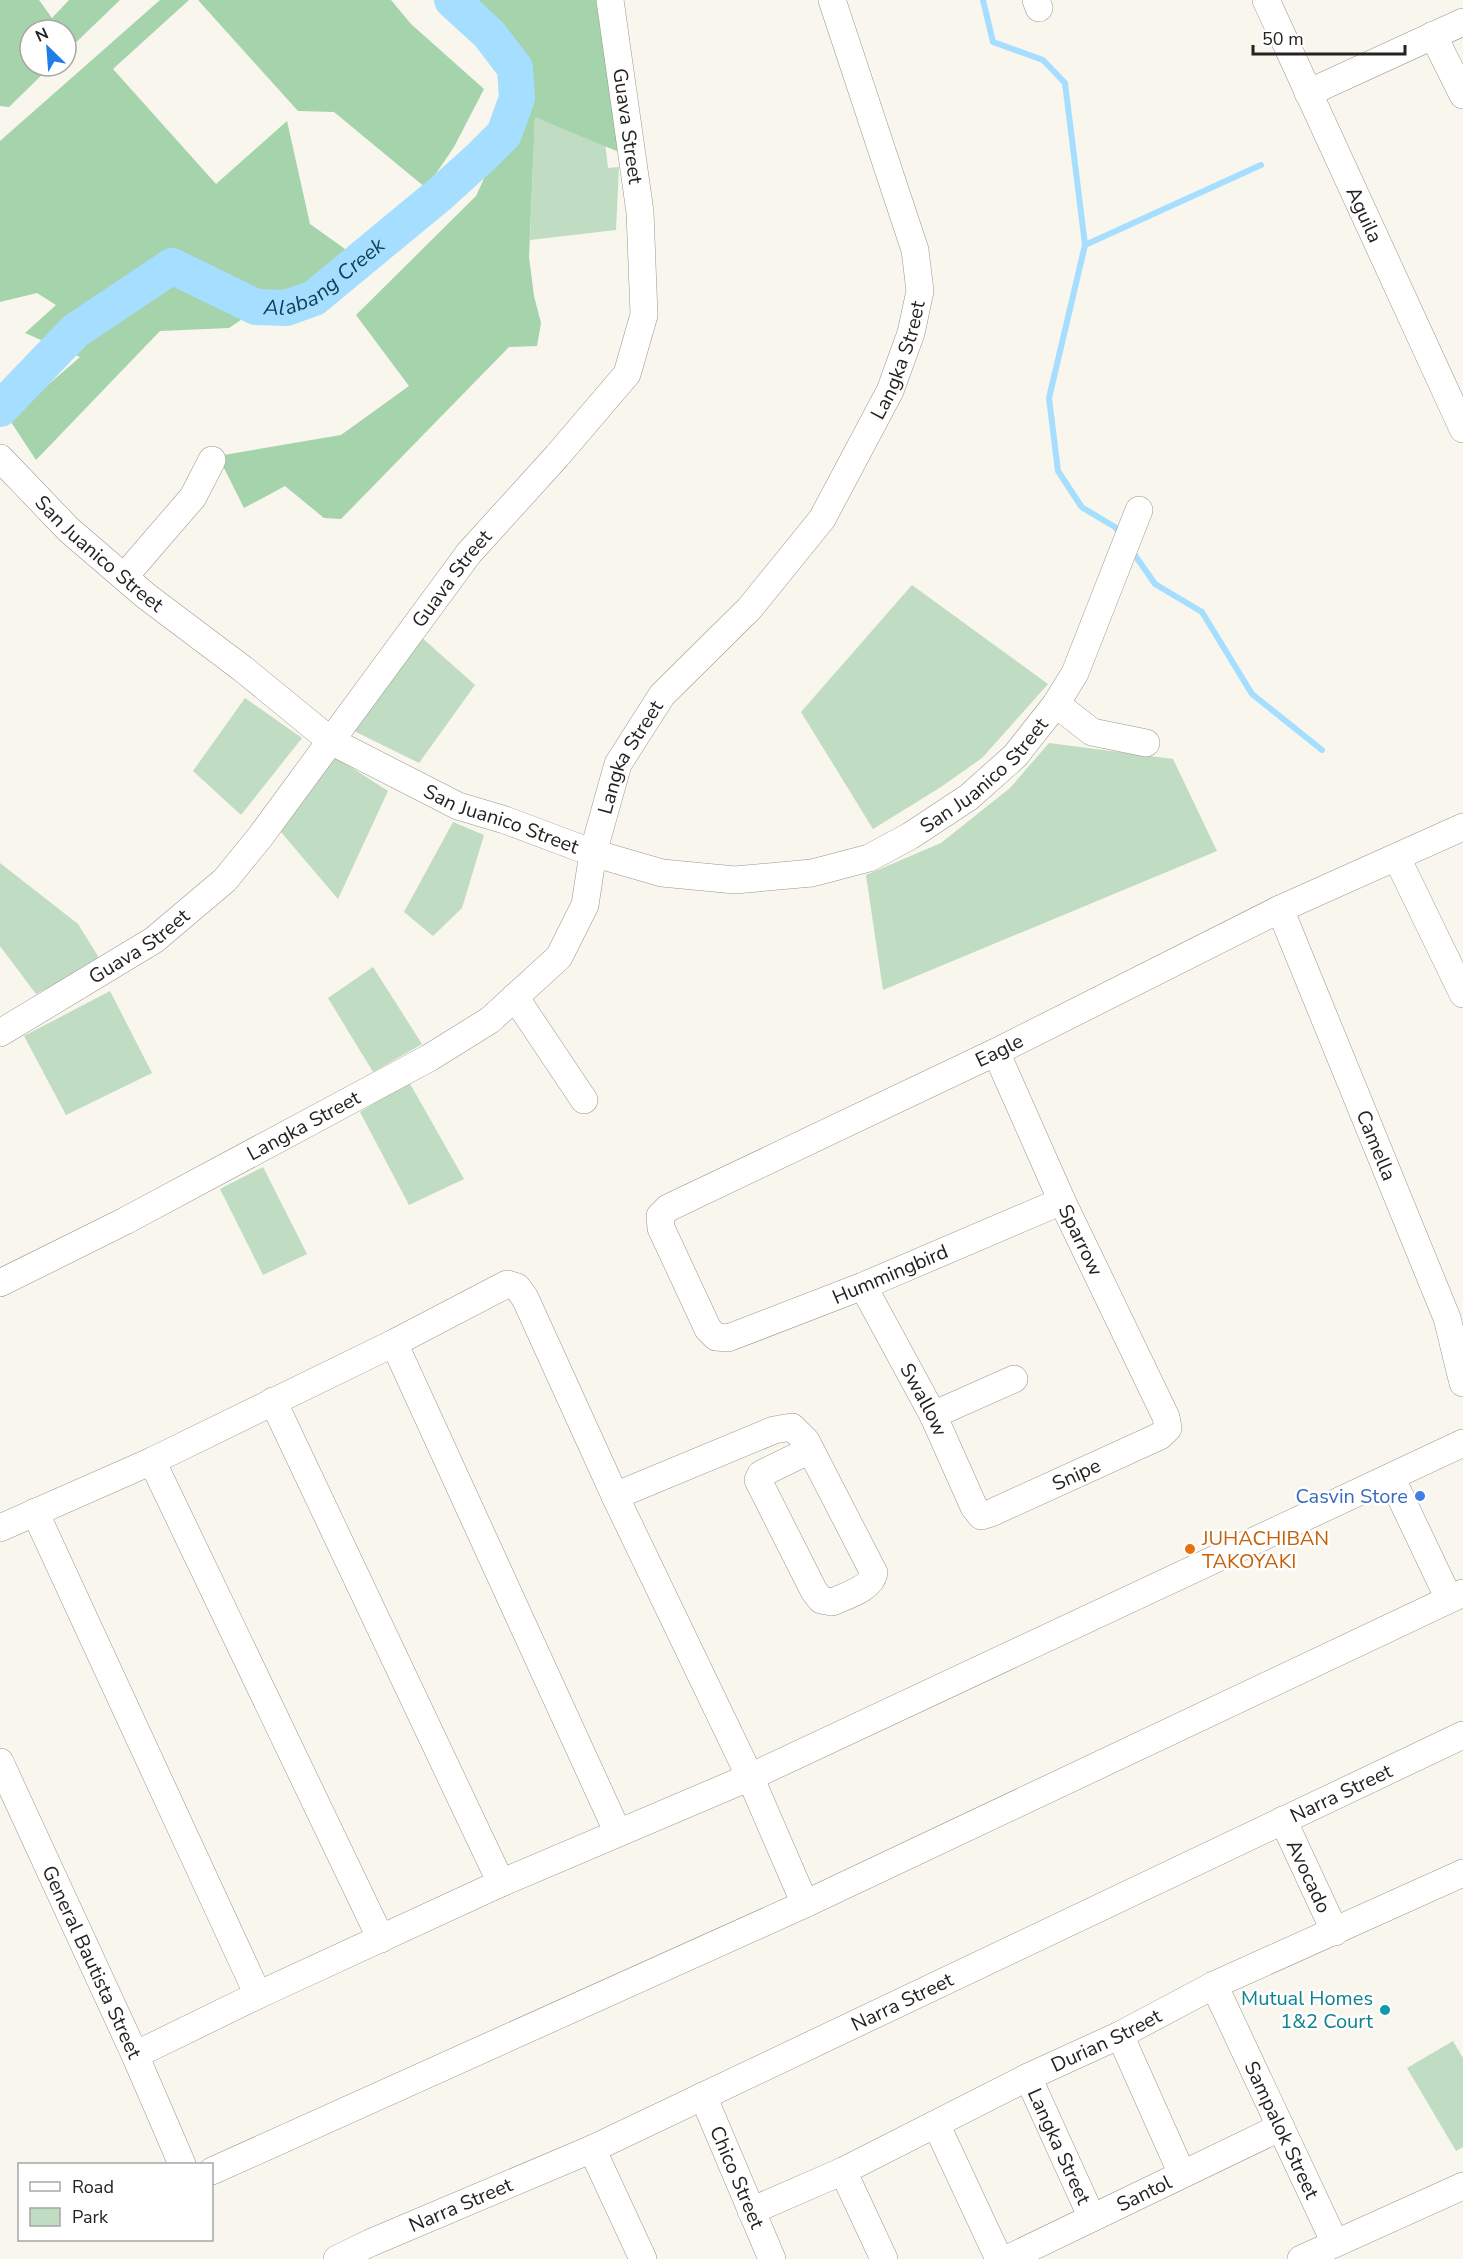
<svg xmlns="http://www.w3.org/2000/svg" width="1463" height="2259" font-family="'Nunito Sans',sans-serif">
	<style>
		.green { fill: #c0dcc3 }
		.forest { fill: #a5d3ab }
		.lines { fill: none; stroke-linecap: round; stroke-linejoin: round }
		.stream { stroke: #a6deff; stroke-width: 6 }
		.river { stroke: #a6deff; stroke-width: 36 }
		.minor-casing { stroke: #99978e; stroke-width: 28 }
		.minor { stroke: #fff; stroke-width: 27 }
		.shop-dot { fill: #3f7fe0; stroke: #fff; stroke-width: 2 }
		.food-dot { fill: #e8710a; stroke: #fff; stroke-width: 2 }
		.culture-dot { fill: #0f9aa8; stroke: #fff; stroke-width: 2 }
		.labels { text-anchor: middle; stroke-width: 5; stroke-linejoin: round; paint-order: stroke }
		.street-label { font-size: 20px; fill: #24231f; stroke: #fff }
		.shop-label { font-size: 20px; fill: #366cbe; stroke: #fff; text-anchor: end }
		.food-label { font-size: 20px; fill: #c56008; stroke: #fff; text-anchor: start }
		.culture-label { font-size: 20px; fill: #0d838f; stroke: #fff; text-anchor: end }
		.water-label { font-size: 21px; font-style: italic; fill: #0f3d53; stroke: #fff }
	</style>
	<rect width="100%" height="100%" fill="#f8f6ed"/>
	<g class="green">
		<path d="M600,98L608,168L619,167L616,230L530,240L535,117Z"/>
		<path d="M912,585L1048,684L982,758L941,787L873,829L801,712Z"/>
		<path d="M420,636L475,685L419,763L352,730Z"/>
		<path d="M245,698L302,738L241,815L193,771Z"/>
		<path d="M1049,743L1173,759L1217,851L883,990L866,875L941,843L1010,788Z"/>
		<path d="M329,753L388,791L338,899L275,825Z"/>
		<path d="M453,822L484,835L462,908L433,936L404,912Z"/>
		<path d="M0,863L78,924L101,961L36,994L0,946Z"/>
		<path d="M373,967L422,1044L373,1072L328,998Z"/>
		<path d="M110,991L152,1073L66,1115L24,1036Z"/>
		<path d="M409,1082L464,1179L409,1205L360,1112Z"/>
		<path d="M263,1167L307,1254L263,1275L220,1189Z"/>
		<path d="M1453,2041L1463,2058V2147L1456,2151L1407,2068Z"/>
	</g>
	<g class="forest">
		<path d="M0,0H39L52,18L69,0H120L66,52V30H30V66H51L9,107L0,106Z"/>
		<path d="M160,0H189L113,69L216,184L287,121L310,224L352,254L322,279L280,293L229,328L160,331L36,460L9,419L80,357L25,333L56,305L37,293L0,302V141Z"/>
		<path d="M198,0H391L411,24L484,89L454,147L426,188L334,112L298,111Z"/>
		<path d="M448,0H596L619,152L535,117L529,257L534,296L541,323L537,346L509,347L341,519L324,518L285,486L244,508L218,456L341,435L409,386L356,315L476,196L526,87L482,29Z"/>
	</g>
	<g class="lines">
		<g class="stream">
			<path d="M983,0L993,42L1043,60L1065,83L1085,245L1049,398L1058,471L1081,506"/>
			<path d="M1085,245L1261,165"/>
			<path d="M1083,508L1115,527L1121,535"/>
			<path d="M1132,551L1155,584L1202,612L1252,694L1322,750"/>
		</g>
		<path class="river" id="s1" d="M0,409L75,331L172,266L256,307L286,308L314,298L440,194L481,157L504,134L517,98L515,68L489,34L452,0"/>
		<defs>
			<g id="minor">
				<path d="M1036,0L1039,8"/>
				<path id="s2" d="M1266,0L1463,429"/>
				<path d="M1433,35L1463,95"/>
				<path d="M1308,93L1463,22"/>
				<path id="s3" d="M0,458L69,530L146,596L243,669L331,741L458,806L505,820L593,853L662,873L735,880L812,873L869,858L910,836L969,797L1015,756L1056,704L1075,673L1139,510"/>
				<path d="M124,577L193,497L212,460"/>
				<path d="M1056,704L1092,732L1146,743"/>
				<path d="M1397,858L1463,994"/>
				<path id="s4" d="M1280,909L1447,1318L1463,1383"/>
				<path d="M515,997L584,1100"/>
				<path id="s5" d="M0,1033L154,940L225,880L260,837L469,553L557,456L627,374L644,315L640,212L610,0"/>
				<path id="s6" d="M1062,1201L863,1286L728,1338L716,1337L708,1329L661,1228L660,1216L668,1208L996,1052L1280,909L1463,827"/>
				<path id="s7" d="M0,1283L125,1221L429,1058L490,1020L559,957L585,905L593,853L618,764L662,695L749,609L822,519L890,391L911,333L920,291L915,250L832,0"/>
				<path id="s8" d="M863,1286L933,1415L974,1507L981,1516L991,1513L1160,1436L1168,1428L1166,1417L1062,1201L996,1052"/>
				<path d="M394,1343L618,1833"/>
				<path d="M273,1401L501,1883"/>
				<path d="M933,1415L1014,1379"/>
				<path d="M152,1461L381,1939"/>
				<path d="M1391,1477L1449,1599"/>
				<path d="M615,1496L774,1430L792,1427L806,1441L874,1573C871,1589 845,1596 832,1602L821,1600L814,1591L758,1480L761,1474L810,1450"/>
				<path d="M35,1512L258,1995"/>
				<path d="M0,1528L152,1461L394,1343L507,1284L517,1287L525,1298L615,1496L750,1777L805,1904"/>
				<path id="s9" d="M0,1762L135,2055L182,2164"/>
				<path id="s10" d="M1283,1820L1335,1932"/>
				<path id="s11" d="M1214,1985L1335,2243"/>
				<path d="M1120,2035L1182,2174"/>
				<path d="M135,2055L258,1995L501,1883L750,1777L1463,1443"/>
				<path id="s12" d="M1028,2077L1092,2218"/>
				<path id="s13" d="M703,2096L772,2259"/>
				<path d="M936,2124L999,2259"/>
				<path d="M592,2149L643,2259"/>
				<path d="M212,2171L805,1904L1463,1593"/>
				<path d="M843,2171L884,2259"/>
				<path id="s14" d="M751,2211L843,2171L1028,2077L1120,2035L1214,1985L1463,1873"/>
				<path id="s15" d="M337,2259L370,2243L592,2149L1463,1735"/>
				<path id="s16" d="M1007,2259L1281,2127"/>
				<path d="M1301,2259L1463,2186"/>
			</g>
		</defs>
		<use href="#minor" class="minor-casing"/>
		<use href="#minor" class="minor"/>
	</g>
	<circle class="shop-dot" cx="1420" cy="1496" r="6"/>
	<circle class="food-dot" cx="1190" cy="1549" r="6"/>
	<circle class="culture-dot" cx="1385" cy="2010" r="6"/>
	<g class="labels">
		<g class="street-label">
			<text transform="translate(628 126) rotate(82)" y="7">Guava Street</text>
			<text dy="7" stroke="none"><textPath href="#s2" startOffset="236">Aguila</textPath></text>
			<text dy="7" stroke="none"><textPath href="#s7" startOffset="1350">Langka Street</textPath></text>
			<text dy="7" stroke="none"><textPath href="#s3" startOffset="138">San Juanico Street</textPath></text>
			<text dy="7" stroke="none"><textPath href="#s5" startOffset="650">Guava Street</textPath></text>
			<text dy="7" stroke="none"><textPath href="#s7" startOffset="864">Langka Street</textPath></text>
			<text dy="7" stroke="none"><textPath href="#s3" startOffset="1146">San Juanico Street</textPath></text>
			<text dy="7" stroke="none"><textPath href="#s3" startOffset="624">San Juanico Street</textPath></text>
			<text dy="7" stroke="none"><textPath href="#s5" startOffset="164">Guava Street</textPath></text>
			<text dy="7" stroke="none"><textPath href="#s6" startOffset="886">Eagle</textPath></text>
			<text dy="7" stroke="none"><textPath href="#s7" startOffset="342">Langka Street</textPath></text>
			<text dy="7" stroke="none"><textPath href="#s4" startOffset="255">Camella</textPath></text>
			<text transform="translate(1081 1240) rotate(64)" y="7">Sparrow</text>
			<text transform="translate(890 1274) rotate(-23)" y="7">Hummingbird</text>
			<text dy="7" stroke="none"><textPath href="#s8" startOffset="129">Swallow</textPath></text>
			<text dy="7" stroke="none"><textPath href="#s8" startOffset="363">Snipe</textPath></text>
			<text dy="7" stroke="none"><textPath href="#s15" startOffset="1107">Narra Street</textPath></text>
			<text dy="7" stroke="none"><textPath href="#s10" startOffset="62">Avocado</textPath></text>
			<text dy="7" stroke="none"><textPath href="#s9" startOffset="220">General Bautista Street</textPath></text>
			<text dy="7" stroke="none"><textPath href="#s15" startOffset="621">Narra Street</textPath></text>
			<text dy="7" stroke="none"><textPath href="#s14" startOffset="394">Durian Street</textPath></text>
			<text dy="7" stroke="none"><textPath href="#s11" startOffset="160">Sampalok Street</textPath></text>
			<text dy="7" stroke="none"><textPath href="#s12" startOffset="76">Langka Street</textPath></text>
			<text dy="7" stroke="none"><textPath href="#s13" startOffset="88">Chico Street</textPath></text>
			<text dy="7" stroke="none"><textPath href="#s16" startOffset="152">Santol</textPath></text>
			<text dy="7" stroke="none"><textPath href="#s15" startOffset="135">Narra Street</textPath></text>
		</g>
		<g class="shop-label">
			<text x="1408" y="1503">Casvin Store</text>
		</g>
		<g class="food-label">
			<text x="1202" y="1545">JUHACHIBAN<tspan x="1202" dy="23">TAKOYAKI</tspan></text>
		</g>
		<g class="culture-label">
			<text x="1373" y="2005">Mutual Homes<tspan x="1373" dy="23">1&amp;2 Court</tspan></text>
		</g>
		<g class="water-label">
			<text dy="7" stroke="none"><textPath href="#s1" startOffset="396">Alabang Creek</textPath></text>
		</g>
	</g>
	<rect x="18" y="2163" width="195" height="78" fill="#ffffff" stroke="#a7a7a5" stroke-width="1.5"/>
	<rect x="30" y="2182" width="30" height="9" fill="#ffffff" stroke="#a7a7a5" stroke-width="1.5"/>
	<text x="72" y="2193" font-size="18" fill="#24231f">Road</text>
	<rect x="30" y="2208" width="30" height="18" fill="#c0dcc3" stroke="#a7a7a5" stroke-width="1.5"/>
	<text x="72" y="2223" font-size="18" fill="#24231f">Park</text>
	<g transform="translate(48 48) rotate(335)"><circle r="28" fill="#ffffff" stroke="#a7a7a5" stroke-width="1.5"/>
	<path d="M0-4.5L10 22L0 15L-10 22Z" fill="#207de7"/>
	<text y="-9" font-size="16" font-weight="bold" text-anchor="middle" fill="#24231f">N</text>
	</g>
	<path d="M1253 45v9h152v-9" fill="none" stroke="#24231f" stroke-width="3"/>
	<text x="1262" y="45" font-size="18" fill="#24231f" stroke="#ffffff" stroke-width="4.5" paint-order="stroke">50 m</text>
</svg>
